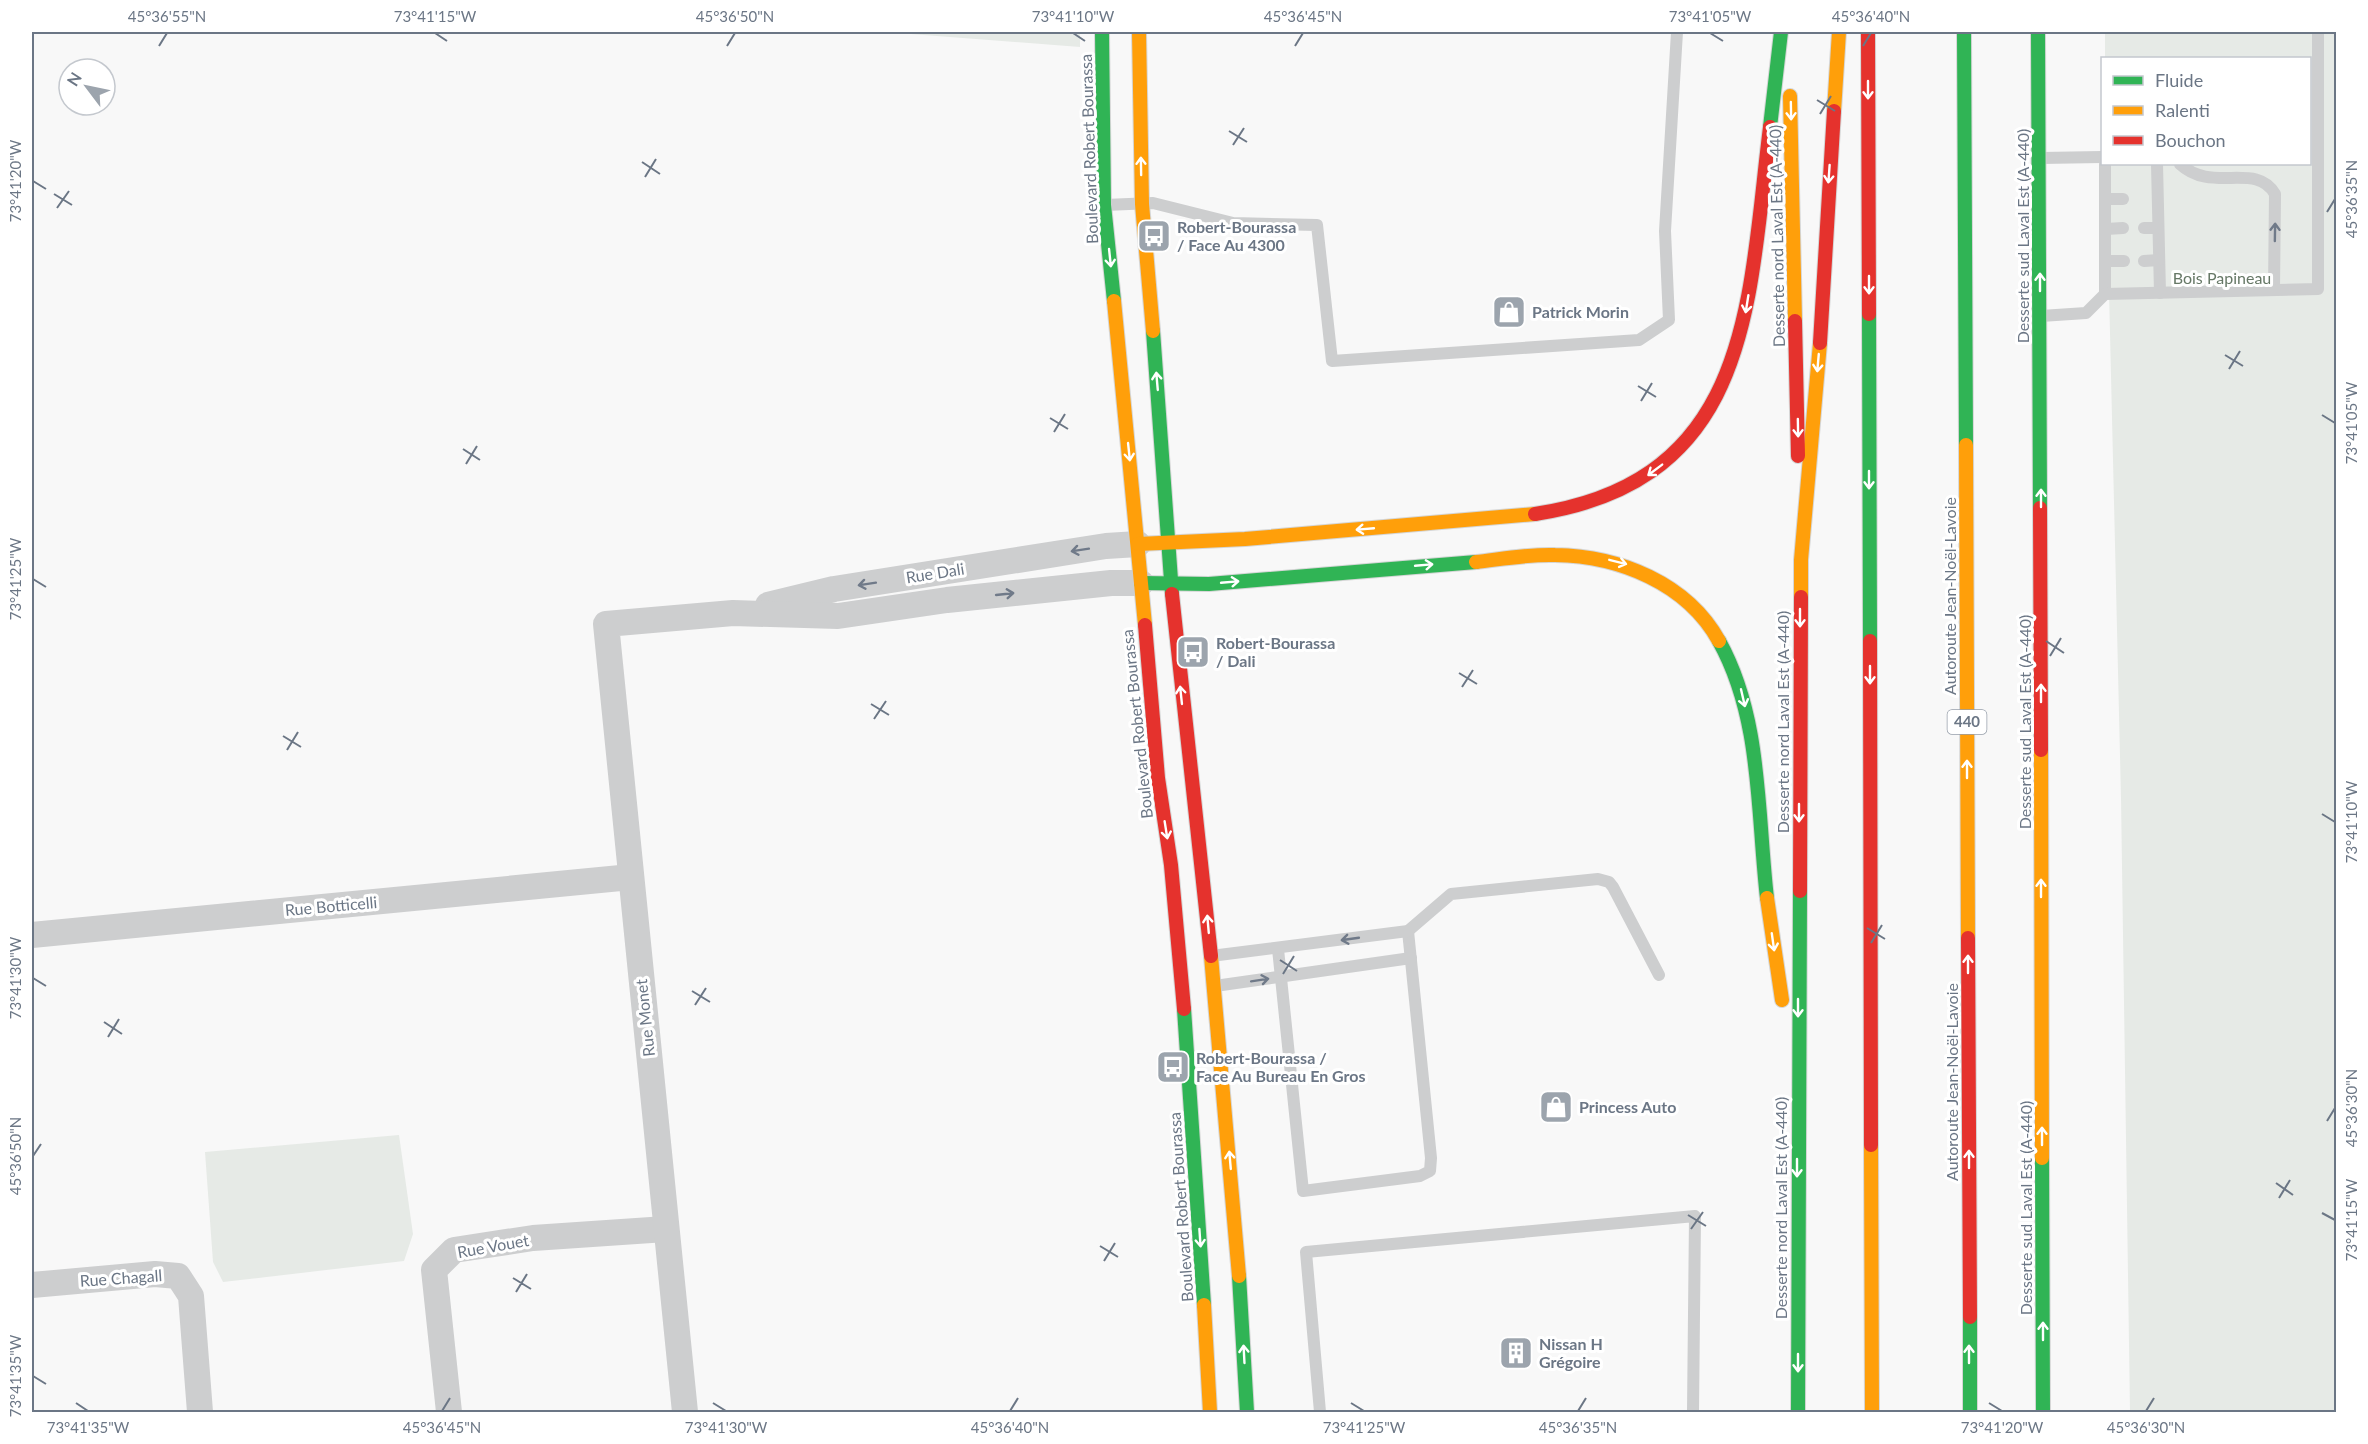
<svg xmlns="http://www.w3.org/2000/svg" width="2368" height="1444" font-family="Lato,sans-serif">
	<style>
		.green { fill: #e6eae6 }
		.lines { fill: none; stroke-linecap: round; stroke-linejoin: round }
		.fast-casing { stroke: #d5d6d6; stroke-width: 16 }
		.slow-casing { stroke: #d5d6d6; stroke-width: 16 }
		.jam-casing { stroke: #d5d6d6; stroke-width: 16 }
		.lane { stroke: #cdcecf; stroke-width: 12 }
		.street { stroke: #cdcecf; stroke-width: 26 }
		.fast { stroke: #30b455; stroke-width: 14 }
		.slow { stroke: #ff9f0a; stroke-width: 14 }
		.jam { stroke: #e5322d; stroke-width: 14 }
		.oneway { stroke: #fff }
		.oneway2 { stroke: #707a89 }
		.ticks { fill: none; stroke: #6b7685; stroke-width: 2 }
		.labels { text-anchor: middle; stroke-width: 6; stroke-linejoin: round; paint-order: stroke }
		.shield { fill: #fff; stroke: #979faa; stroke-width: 1.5 }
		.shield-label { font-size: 15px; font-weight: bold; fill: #6b7685 }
		.street-label { font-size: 16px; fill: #6b7685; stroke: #fff }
		.poi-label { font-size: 16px; font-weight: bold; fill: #6b7685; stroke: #fff; text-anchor: start }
		.park-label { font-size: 16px; fill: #667866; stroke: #fff }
		.neatline { fill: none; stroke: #6b7685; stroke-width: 2 }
		.ticks-label { font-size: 15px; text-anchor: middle; fill: #6b7685 }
	</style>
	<rect width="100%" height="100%" fill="#f8f8f8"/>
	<g class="green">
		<path d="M885,32H1080V47Z"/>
		<path d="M2105,32H2336V1412H2130L2121,798L2106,164H2310V58H2105Z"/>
		<path d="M399,1135L413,1234L404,1261L223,1282L213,1262L205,1152Z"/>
	</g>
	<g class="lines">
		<defs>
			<g id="fast">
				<path d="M1102,32L1104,205L1114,301"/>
				<path d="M1964,32L1966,445"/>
				<path d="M2038,32L2040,508"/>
				<path d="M1770,127L1781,32"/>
				<path d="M1869,314L1870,641"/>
				<path d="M1153,331L1172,594"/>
				<path d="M1141,583L1209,584L1476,562"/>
				<path d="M1719,641C1762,718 1757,812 1767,898"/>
				<path d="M1184,1009L1204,1305"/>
				<path d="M2042,1158L2043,1412"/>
				<path d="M1239,1276L1247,1412"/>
				<path d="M1970,1317V1412"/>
				<path d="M1798,1412L1800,891"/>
			</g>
			<g id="slow">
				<path d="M1139,32L1142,204L1153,331"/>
				<path d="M1790,96L1795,321"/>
				<path d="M1834,111L1839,32"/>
				<path d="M1114,301L1145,625"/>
				<path d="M1966,445L1968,938"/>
				<path d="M1138,544L1245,539L1535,514"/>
				<path d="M1476,562C1502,559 1529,554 1555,555C1619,556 1687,583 1719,641"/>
				<path d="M1801,597V560L1820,343"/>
				<path d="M2041,750L2042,1158"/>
				<path d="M1767,898L1782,1000"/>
				<path d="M1211,956L1239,1276"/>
				<path d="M1871,1145L1872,1412"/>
				<path d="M1204,1305L1210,1412"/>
			</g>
			<g id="jam">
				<path d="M1868,32L1869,314"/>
				<path d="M1795,321L1798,456"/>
				<path d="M1820,343L1834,111"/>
				<path d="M2040,508L2041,750"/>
				<path d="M1535,514C1753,481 1748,303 1770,127"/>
				<path d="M1172,594L1211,956"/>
				<path d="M1145,625L1158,778L1171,865L1184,1009"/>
				<path d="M1870,641L1871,1145"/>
				<path d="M1800,891L1801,597"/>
				<path d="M1968,938L1970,1317"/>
			</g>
		</defs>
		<use href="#fast" class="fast-casing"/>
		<use href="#slow" class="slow-casing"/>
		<use href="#jam" class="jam-casing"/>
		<g class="lane">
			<path d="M2041,158L2102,157"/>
			<path d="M2157,164L2160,293"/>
			<path d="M2180,164C2212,194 2256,161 2275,194L2274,290"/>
			<path d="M2105,199H2123"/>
			<path d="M1105,205L1153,203L1233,223L1317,225L1332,361L1639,340L1669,320L1665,231L1677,32"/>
			<path d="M2144,228H2158"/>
			<path d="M2106,229L2123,228"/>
			<path d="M2106,261H2124"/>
			<path d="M2144,261L2159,260"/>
			<path d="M2105,294V164"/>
			<path d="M2041,316L2086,313L2105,294L2318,289V32"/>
			<path d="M1278,949L1303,1191L1420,1176L1430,1171L1431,1158L1408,931"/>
			<path d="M1211,956L1408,931L1451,894L1598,879L1609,882L1613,887L1659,975"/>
			<path d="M1215,986L1411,958"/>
			<path d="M1320,1412L1306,1252L1695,1216L1693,1412"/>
		</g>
		<g class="street">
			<path d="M768,605L834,589L1106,546L1138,544"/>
			<path d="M32,935L631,877"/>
			<path d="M32,1285L155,1274L178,1276L191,1296L200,1412"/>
			<path d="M449,1412L434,1270L454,1250L533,1238L666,1229"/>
			<path d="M685,1412L606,624L733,613L838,616L947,600L1111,583H1141"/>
		</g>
		<use href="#fast" class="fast"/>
		<use href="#slow" class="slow"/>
		<use href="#jam" class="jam"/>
	</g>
	<defs><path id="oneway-shaft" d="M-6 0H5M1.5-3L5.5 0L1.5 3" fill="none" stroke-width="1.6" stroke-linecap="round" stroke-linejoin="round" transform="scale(1.5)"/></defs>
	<g class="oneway">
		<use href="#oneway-shaft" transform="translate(1868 90) rotate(90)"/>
		<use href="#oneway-shaft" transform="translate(1791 111) rotate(89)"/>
		<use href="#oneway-shaft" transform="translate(1141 166) rotate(-91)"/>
		<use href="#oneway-shaft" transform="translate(1829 174) rotate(94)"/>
		<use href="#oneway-shaft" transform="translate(1110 258) rotate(84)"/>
		<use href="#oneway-shaft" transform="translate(2040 282) rotate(-90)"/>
		<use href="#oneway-shaft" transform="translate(1869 285) rotate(90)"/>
		<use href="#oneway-shaft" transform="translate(1747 304) rotate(99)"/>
		<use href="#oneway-shaft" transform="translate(1818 363) rotate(95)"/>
		<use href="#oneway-shaft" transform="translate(1157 381) rotate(-95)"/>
		<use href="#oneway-shaft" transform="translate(1798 428) rotate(89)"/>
		<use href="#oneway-shaft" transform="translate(1129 452) rotate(84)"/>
		<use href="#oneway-shaft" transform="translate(1655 470) rotate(143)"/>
		<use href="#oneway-shaft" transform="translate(1869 480) rotate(90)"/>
		<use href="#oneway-shaft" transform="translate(2041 498) rotate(-90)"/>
		<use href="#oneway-shaft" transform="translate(1365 529) rotate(175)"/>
		<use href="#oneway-shaft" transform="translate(1618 562) rotate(14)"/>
		<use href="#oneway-shaft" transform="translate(1424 565) rotate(-5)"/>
		<use href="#oneway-shaft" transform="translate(1230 582) rotate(-5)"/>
		<use href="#oneway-shaft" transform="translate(1800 618) rotate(90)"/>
		<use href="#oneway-shaft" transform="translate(1870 675) rotate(90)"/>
		<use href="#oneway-shaft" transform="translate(2041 693) rotate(-90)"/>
		<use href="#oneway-shaft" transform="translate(1181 695) rotate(-96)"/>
		<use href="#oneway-shaft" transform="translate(1743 698) rotate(77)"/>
		<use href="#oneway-shaft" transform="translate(1967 769) rotate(-90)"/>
		<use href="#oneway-shaft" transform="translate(1799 813) rotate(90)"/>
		<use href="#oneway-shaft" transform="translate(1166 830) rotate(81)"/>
		<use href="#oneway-shaft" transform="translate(2041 888) rotate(-90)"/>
		<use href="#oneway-shaft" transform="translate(1208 924) rotate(-95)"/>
		<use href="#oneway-shaft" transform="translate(1773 942) rotate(82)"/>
		<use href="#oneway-shaft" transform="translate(1968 964) rotate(-90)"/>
		<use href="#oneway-shaft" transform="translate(1798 1008) rotate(90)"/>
		<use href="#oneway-shaft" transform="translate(2042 1136) rotate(-90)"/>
		<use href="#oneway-shaft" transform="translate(1969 1159) rotate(-90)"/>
		<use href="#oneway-shaft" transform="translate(1230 1160) rotate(-95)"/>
		<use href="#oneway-shaft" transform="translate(1797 1168) rotate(90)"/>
		<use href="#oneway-shaft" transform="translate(1200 1238) rotate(86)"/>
		<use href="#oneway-shaft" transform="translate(2043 1331) rotate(-90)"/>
		<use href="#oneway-shaft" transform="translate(1244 1354) rotate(-93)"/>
		<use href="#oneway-shaft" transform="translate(1969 1354) rotate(-90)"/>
		<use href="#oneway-shaft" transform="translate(1798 1363) rotate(90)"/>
	</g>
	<g class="oneway2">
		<use href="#oneway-shaft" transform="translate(2275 232) rotate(-89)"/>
		<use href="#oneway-shaft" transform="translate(1080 550) rotate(171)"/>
		<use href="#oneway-shaft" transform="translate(867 584) rotate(171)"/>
		<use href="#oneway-shaft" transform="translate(1005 594) rotate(-6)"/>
		<use href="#oneway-shaft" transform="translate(1350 939) rotate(172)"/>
		<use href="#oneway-shaft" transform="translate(1260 980) rotate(-9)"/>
	</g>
	<path class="ticks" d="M435,33L447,41M1073,33L1085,41M1710,33L1723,41M159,46L167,33M727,46L735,33M1295,46L1303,33M1863,46L1871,33M1817,100L1835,111M1820,114L1831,96M1229,131L1247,142M1233,145L1244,128M642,162L660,174M645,177L656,159M33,181L46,189M54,194L72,205M57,208L69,191M2327,212L2335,199M2225,355L2243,366M2229,369L2240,351M1638,386L1656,397M1641,401L1652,383M2322,415L2335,423M1050,418L1068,429M1054,432L1065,414M463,449L480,460M466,464L477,446M33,579L46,587M2046,641L2064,653M2050,656L2061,638M1459,673L1477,684M1462,687L1473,670M871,704L889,715M874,719L886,701M283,736L301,747M287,750L298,732M2322,814L2335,822M1867,928L1885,939M1871,943L1882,925M1280,960L1297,971M1283,974L1294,956M33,978L46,986M692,991L710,1002M695,1005L706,988M104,1022L122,1034M108,1037L119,1019M2327,1121L2335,1108M33,1156L41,1144M2276,1183L2293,1195M2279,1198L2290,1180M2322,1213L2335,1220M1688,1215L1706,1226M1691,1229L1703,1212M1100,1246L1118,1257M1104,1261L1115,1243M513,1278L531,1289M516,1292L527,1274M33,1376L46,1384M76,1403L88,1411M713,1403L726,1411M1351,1403L1364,1411M1989,1403L2002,1411M442,1411L450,1398M1010,1411L1018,1398M1578,1411L1586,1398M2146,1411L2154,1398"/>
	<defs>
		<symbol id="bus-square" viewBox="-11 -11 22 22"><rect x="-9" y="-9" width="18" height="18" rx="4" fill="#9ca4ad" stroke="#fff"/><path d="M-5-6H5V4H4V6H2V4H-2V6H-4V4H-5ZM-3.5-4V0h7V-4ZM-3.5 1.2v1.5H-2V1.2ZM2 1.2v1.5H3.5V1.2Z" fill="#fff"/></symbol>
		<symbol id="shop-square" viewBox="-11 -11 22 22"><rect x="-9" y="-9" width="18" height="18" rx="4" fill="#9ca4ad" stroke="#fff"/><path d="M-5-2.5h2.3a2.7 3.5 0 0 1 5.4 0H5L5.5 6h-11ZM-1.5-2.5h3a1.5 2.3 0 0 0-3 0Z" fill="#fff"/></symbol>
		<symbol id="building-square" viewBox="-11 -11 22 22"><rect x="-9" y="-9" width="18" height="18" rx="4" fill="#9ca4ad" stroke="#fff"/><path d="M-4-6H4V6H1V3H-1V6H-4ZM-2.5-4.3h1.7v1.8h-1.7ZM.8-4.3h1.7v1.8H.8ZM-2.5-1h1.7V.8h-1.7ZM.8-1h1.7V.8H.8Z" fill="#fff"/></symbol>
	</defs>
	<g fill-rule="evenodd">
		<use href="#bus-square" x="1135" y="217" width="38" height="38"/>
		<use href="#shop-square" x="1490" y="293" width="38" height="38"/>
		<use href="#bus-square" x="1174" y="633" width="38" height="38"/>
		<use href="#bus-square" x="1154" y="1048" width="38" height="38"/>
		<use href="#shop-square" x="1537" y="1088" width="38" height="38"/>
		<use href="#building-square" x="1497" y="1334" width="38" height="38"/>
	</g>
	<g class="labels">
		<rect class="shield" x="1947.5" y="710" width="39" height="24" rx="4.5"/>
		<g class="shield-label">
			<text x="1967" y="727">440</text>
		</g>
		<g class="street-label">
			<text transform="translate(1089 149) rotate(-92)" y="6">Boulevard Robert Bourassa</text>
			<text transform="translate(1777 236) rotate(-91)" y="6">Desserte nord Laval Est (A-440)</text>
			<text transform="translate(2023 236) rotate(-90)" y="6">Desserte sud Laval Est (A-440)</text>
			<text transform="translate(935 573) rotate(-9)" y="6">Rue Dali</text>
			<text transform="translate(1950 596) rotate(-90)" y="6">Autoroute Jean-Noël-Lavoie</text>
			<text transform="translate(1783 722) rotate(-90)" y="6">Desserte nord Laval Est (A-440)</text>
			<text transform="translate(2025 722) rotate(-90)" y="6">Desserte sud Laval Est (A-440)</text>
			<text transform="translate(1137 724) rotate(-96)" y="6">Boulevard Robert Bourassa</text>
			<text transform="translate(331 906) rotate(-5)" y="6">Rue Botticelli</text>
			<text transform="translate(645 1018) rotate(-96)" y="6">Rue Monet</text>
			<text transform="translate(1952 1082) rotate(-90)" y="6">Autoroute Jean-Noël-Lavoie</text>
			<text transform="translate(1181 1207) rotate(-94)" y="6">Boulevard Robert Bourassa</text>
			<text transform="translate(1781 1208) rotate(-90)" y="6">Desserte nord Laval Est (A-440)</text>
			<text transform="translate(2026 1208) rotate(-90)" y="6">Desserte sud Laval Est (A-440)</text>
			<text transform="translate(493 1246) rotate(-10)" y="6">Rue Vouet</text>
			<text transform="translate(121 1278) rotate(-4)" y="6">Rue Chagall</text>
		</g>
		<g class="poi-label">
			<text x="1177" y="233">Robert-Bourassa<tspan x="1177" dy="18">/ Face Au 4300</tspan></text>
			<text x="1532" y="318">Patrick Morin</text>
			<text x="1216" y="649">Robert-Bourassa<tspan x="1216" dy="18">/ Dali</tspan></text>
			<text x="1196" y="1064">Robert-Bourassa /<tspan x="1196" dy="18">Face Au Bureau En Gros</tspan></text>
			<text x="1579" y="1113">Princess Auto</text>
			<text x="1539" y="1350">Nissan H<tspan x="1539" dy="18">Grégoire</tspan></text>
		</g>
		<g class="park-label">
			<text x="2222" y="284">Bois Papineau</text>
		</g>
	</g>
	<rect width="2368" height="1444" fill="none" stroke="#ffffff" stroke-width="66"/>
	<rect x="2101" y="57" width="210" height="108" fill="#ffffff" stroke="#c4c8ce" stroke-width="1.5"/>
	<rect x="2113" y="76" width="30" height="9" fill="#30b455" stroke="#c4c8ce" stroke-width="1.5"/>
	<text x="2155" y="87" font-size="18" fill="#6b7685">Fluide</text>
	<rect x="2113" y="106" width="30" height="9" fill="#ff9f0a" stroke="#c4c8ce" stroke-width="1.5"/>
	<text x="2155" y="117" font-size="18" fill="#6b7685">Ralenti</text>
	<rect x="2113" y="136" width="30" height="9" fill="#e5322d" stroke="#c4c8ce" stroke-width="1.5"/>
	<text x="2155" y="147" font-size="18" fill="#6b7685">Bouchon</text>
	<g transform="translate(87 87) rotate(302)"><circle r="28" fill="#ffffff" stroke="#c4c8ce" stroke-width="1.5"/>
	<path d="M0-4.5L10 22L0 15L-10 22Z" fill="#9ca4ad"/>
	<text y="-9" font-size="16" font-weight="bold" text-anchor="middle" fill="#6b7685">N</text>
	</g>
	<rect x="33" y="33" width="2302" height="1378" class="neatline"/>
	<g class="ticks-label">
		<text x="167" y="22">45°36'55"N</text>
		<text x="435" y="22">73°41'15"W</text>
		<text x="735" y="22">45°36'50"N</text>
		<text x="1073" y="22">73°41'10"W</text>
		<text x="1303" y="22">45°36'45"N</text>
		<text x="1710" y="22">73°41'05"W</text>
		<text x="1871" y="22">45°36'40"N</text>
		<text transform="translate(16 181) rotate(-90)" y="5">73°41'20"W</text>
		<text transform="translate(2352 199) rotate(-90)" y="5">45°36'35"N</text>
		<text transform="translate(2352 423) rotate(-90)" y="5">73°41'05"W</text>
		<text transform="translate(16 579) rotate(-90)" y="5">73°41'25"W</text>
		<text transform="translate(2352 822) rotate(-90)" y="5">73°41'10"W</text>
		<text transform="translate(16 978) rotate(-90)" y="5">73°41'30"W</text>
		<text transform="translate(2352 1108) rotate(-90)" y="5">45°36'30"N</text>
		<text transform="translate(16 1156) rotate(-90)" y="5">45°36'50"N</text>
		<text transform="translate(2352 1220) rotate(-90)" y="5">73°41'15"W</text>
		<text transform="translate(16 1376) rotate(-90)" y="5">73°41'35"W</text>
		<text x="88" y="1433">73°41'35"W</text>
		<text x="442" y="1433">45°36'45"N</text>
		<text x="726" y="1433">73°41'30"W</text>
		<text x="1010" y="1433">45°36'40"N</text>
		<text x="1364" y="1433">73°41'25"W</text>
		<text x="1578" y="1433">45°36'35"N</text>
		<text x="2002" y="1433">73°41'20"W</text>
		<text x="2146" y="1433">45°36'30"N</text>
	</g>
</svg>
